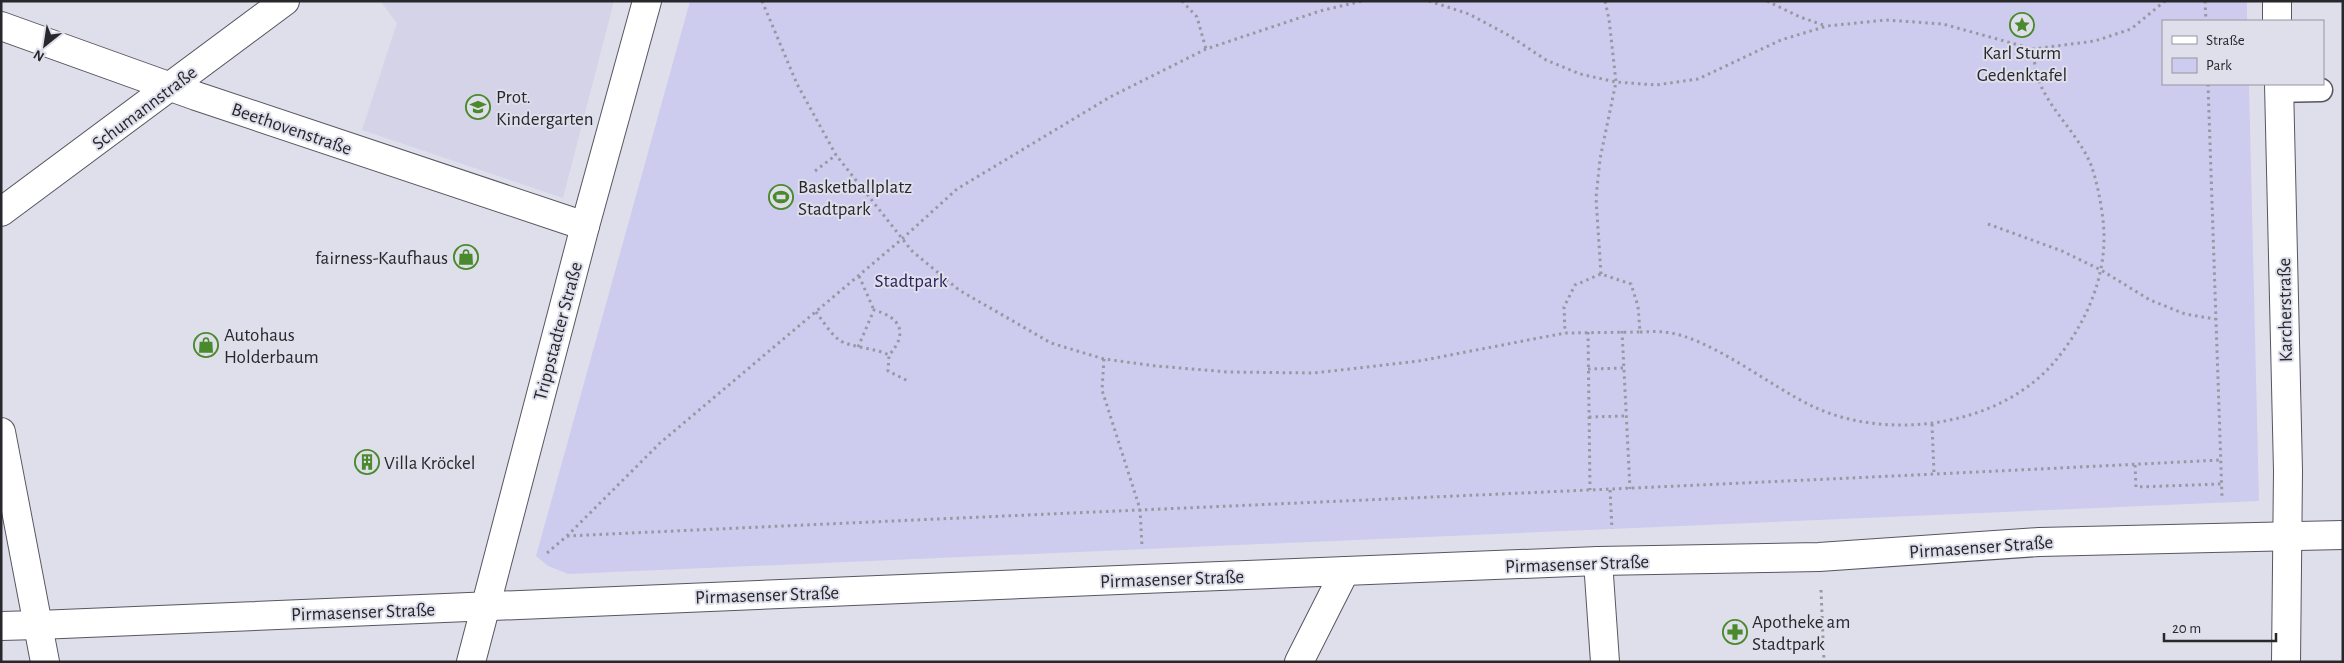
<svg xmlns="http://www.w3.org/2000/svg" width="2344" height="663" font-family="'Alegreya Sans',sans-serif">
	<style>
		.built { fill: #d4d3e8 }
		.green { fill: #cdccef }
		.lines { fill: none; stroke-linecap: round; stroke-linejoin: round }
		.lane-casing { stroke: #575661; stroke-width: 25 }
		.street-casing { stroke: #575661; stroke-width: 30 }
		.secondary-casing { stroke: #575661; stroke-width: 30 }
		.path { stroke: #9898a2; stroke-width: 3; stroke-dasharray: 2.5 4; stroke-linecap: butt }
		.lane { stroke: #fff; stroke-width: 22 }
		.street { stroke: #fff; stroke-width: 28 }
		.secondary { stroke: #fff; stroke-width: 28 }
		.labels { text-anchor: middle; stroke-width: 4; stroke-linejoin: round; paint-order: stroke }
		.poi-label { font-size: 19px; fill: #27272c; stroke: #dfdfec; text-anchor: start }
		.street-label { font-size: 19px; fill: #27272c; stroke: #dfdfec }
		.park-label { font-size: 19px; fill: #2c215c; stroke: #dfdfec }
	</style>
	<rect width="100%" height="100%" fill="#dfdfec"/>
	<path class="built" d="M380,1H614L563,198L362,130L397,23Z"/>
	<path class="green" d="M690,1H2247V21H2163V84H2249L2259,501L568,574L548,566L536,556Z"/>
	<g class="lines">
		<defs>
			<path id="lane" d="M2279,91L2321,90"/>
			<g id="street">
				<path d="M2277,1V21"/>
				<path d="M1,26L196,96L585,226"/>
				<path d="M2279,84L2288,471L2286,662"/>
				<path d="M1,212L285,1"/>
				<path d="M1598,561L1605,662"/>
				<path d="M1,626L38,625"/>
				<path d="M471,662L585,226L647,1"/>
				<path d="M1299,662L1345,571"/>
			</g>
			<g id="secondary">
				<path d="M1,432L45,662"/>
				<path d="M38,625L1143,579L1598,561L1819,557L2039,542L2343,535"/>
			</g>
		</defs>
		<use href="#lane" class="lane-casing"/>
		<use href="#street" class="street-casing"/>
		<use href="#secondary" class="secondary-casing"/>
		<g class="path">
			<path d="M762,1L797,84L836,155L912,251L959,290L1051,343L1104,359L1156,366L1228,372L1314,373L1419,361L1565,333L1640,332L1638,306L1631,284L1601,274L1575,285L1564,307L1565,333"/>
			<path d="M1182,1L1197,17L1206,49"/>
			<path d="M1429,1L1469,14L1510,36L1546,60L1580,74L1616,82L1656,85L1698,79L1781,40L1827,26L1886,20L1943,24L2033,49L2095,41L2131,29L2165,1"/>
			<path d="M1767,1L1800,17L1826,26"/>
			<path d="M2205,1L2206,21"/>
			<path d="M2208,84L2222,497"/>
			<path d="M815,171L836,155"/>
			<path d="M1988,224L2062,251L2101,270L2150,300L2185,314L2215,319"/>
			<path d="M1601,274L1596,198L1600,159L1616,82L1609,19L1605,1"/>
			<path d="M859,276L874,310"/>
			<path d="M816,312C823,321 830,333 839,340C849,347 875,348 889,355"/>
			<path d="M1622,331L1630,489"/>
			<path d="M1588,332L1590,490"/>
			<path d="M1640,332C1648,332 1656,331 1664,332C1711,337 1769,386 1814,407C1890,442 2002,426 2056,360C2088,321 2109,271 2103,220C2101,203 2097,181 2091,165C2078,133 2048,109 2037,76C2035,68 2034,58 2033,49"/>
			<path d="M858,347L874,310C900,317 909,333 889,355L888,371L908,381"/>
			<path d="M1104,359L1102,390L1140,509L1142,546"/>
			<path d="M1588,369L1624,368"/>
			<path d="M1589,417L1626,416"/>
			<path d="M1932,424L1934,473"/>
			<path d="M2135,465L2136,487L2221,484"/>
			<path d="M1610,490L1612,529"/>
			<path d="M567,536C1118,510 1669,488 2220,460"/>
			<path d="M547,553L567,536L660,443L902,239L957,189L1110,97L1206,49L1320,11L1362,1"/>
			<path d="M1821,590L1824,662"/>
		</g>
		<use href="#lane" class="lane"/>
		<use href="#street" class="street"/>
		<use href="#secondary" class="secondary"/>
	</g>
	<defs>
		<symbol id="sight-ring" viewBox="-11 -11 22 22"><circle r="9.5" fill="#dfdfec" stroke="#4b8a2c" stroke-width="1.5"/><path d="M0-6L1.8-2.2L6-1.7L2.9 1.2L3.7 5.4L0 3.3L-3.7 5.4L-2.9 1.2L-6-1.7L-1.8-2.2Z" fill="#4b8a2c"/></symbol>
		<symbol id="school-ring" viewBox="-11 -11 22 22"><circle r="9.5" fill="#dfdfec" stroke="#4b8a2c" stroke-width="1.5"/><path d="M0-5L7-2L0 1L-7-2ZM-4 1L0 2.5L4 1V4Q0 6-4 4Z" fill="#4b8a2c"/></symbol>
		<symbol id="stadium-ring" viewBox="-11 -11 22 22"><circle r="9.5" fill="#dfdfec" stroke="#4b8a2c" stroke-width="1.5"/><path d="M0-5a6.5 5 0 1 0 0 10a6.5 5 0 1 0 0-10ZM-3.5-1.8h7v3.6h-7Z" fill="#4b8a2c"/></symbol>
		<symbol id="shop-ring" viewBox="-11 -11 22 22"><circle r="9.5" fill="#dfdfec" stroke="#4b8a2c" stroke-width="1.5"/><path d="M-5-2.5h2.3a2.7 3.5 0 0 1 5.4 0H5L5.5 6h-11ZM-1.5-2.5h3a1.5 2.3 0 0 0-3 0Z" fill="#4b8a2c"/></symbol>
		<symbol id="building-ring" viewBox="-11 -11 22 22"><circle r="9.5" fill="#dfdfec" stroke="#4b8a2c" stroke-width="1.5"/><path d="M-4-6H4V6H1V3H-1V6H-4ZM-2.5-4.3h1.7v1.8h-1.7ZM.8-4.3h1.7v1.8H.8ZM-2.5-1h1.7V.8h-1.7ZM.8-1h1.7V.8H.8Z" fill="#4b8a2c"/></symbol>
		<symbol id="pharmacy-ring" viewBox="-11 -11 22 22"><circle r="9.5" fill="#dfdfec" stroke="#4b8a2c" stroke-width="1.5"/><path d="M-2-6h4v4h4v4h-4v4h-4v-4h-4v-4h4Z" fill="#4b8a2c"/></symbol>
	</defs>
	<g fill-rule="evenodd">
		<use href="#sight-ring" x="2008" y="11" width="28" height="28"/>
		<use href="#school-ring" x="464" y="93" width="28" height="28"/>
		<use href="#stadium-ring" x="767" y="183" width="28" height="28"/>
		<use href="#shop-ring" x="452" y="243" width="28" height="28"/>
		<use href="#shop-ring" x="192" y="331" width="28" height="28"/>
		<use href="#building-ring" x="353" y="448" width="28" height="28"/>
		<use href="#pharmacy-ring" x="1721" y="618" width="28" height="28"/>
	</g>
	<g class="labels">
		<g class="poi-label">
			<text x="2022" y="59" text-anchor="middle">Karl Sturm<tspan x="2022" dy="22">Gedenktafel</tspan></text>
			<text x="496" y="103">Prot.<tspan x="496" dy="22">Kindergarten</tspan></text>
			<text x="798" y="193">Basketballplatz<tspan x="798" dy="22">Stadtpark</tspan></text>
			<text x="448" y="264" text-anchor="end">fairness-Kaufhaus</text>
			<text x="224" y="341">Autohaus<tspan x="224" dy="22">Holderbaum</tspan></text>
			<text x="384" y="469">Villa Kröckel</text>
			<text x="1752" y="628">Apotheke am<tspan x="1752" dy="22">Stadtpark</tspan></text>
		</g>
		<g class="street-label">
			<text transform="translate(144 107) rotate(-37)" y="7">Schumannstraße</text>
			<text transform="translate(292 128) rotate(19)" y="7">Beethovenstraße</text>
			<text transform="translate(2284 310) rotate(-91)" y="7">Karcherstraße</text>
			<text transform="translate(557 331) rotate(-75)" y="7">Trippstadter Straße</text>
			<text transform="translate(1981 546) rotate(-4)" y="7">Pirmasenser Straße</text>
			<text transform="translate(1577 563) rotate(-2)" y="7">Pirmasenser Straße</text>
			<text transform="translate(1172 578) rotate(-2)" y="7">Pirmasenser Straße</text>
			<text transform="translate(767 594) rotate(-2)" y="7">Pirmasenser Straße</text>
			<text transform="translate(363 611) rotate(-2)" y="7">Pirmasenser Straße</text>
		</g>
		<g class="park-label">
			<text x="911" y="287">Stadtpark</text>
		</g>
	</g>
	<rect width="2344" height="663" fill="none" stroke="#27272c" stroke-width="5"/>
	<rect x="2162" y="20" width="162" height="65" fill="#dfdfec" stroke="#95959f"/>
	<rect x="2172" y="36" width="25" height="8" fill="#ffffff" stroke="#95959f"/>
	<text x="2206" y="45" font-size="15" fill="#27272c">Straße</text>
	<rect x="2172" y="58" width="25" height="15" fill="#cdccef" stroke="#95959f"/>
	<text x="2206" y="70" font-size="15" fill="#27272c">Park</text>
	<g transform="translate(45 45) rotate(210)" stroke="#dfdfec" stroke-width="4" paint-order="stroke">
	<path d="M0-4L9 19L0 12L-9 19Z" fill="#27272c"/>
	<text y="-8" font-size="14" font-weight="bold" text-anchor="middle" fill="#27272c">N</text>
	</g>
	<path d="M2164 633v8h112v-8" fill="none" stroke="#27272c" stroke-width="2.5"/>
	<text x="2172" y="633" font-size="15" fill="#27272c" stroke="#dfdfec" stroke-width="4" paint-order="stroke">20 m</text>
</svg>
